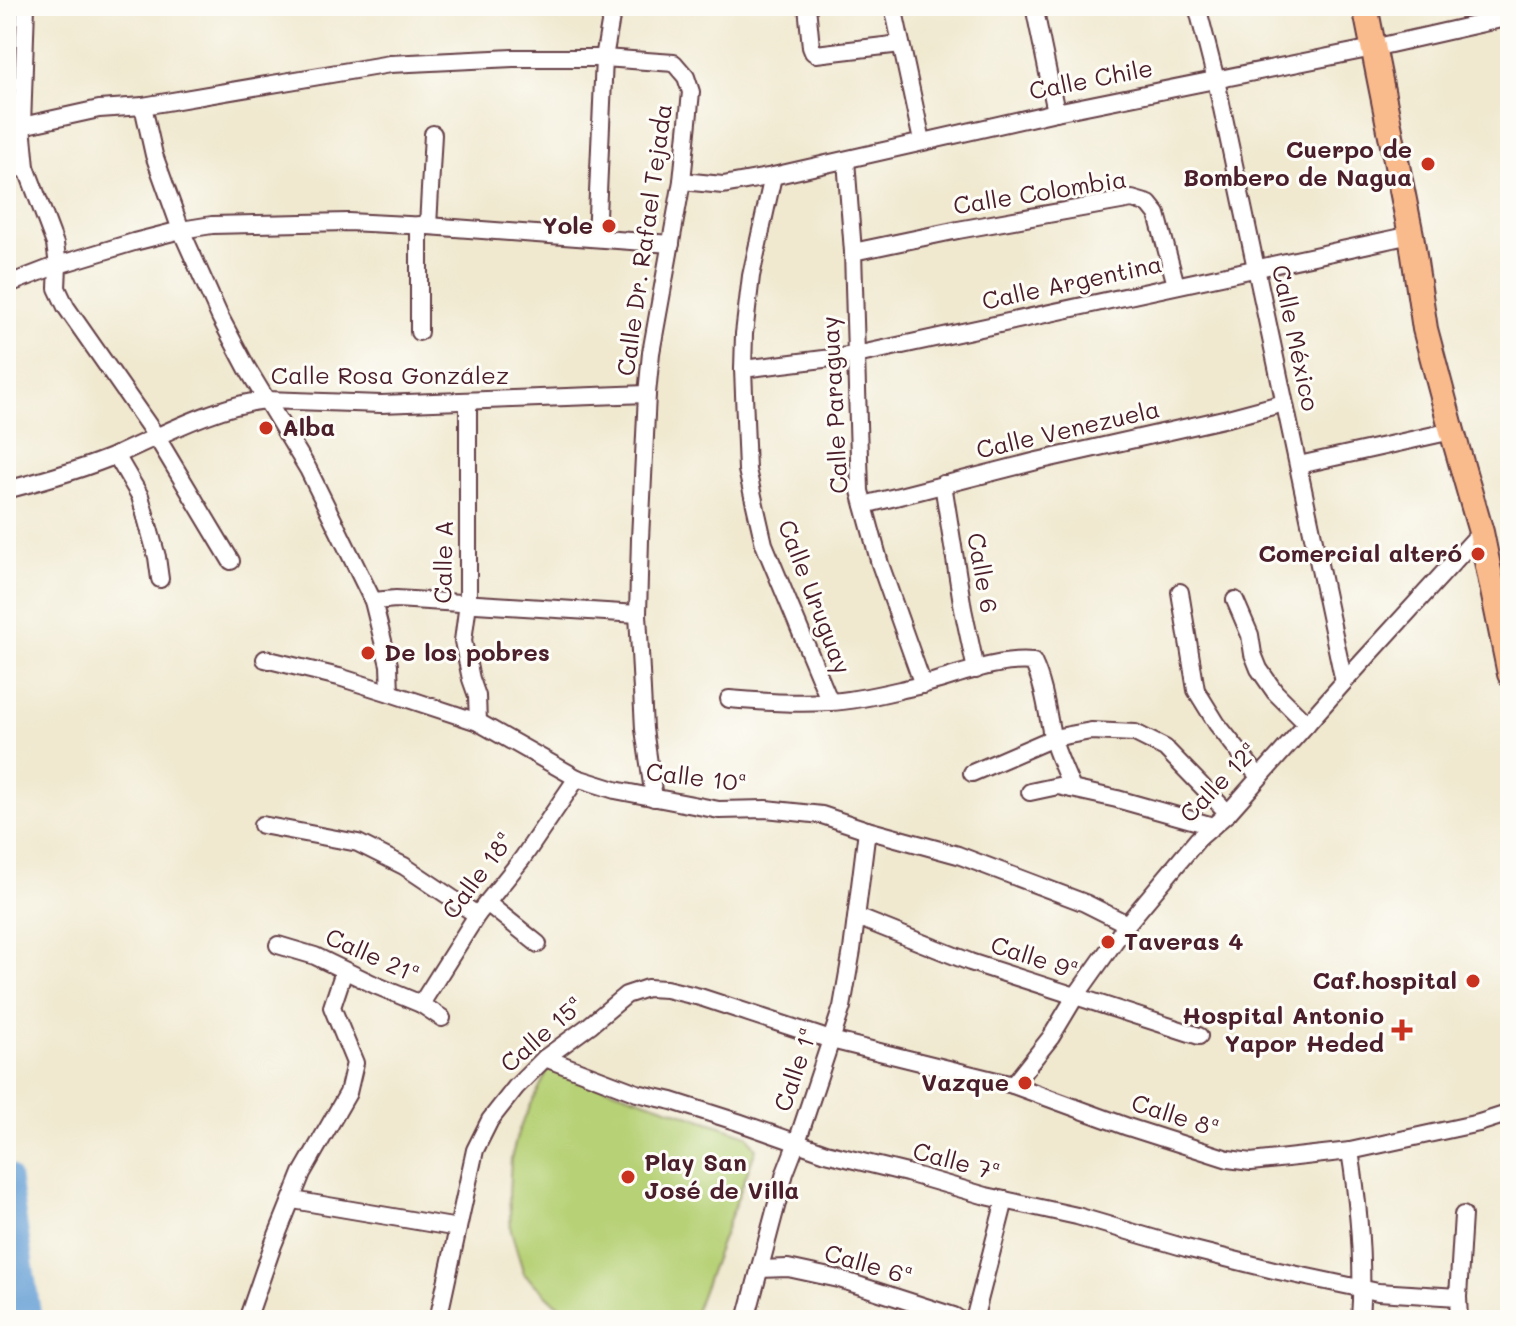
<svg xmlns="http://www.w3.org/2000/svg" width="1516" height="1326" font-family="Mali,sans-serif">
	<style>
		.green { fill: #b7d177; stroke: #807851; stroke-width: 2 }
		.lines { fill: none; stroke-linecap: round; stroke-linejoin: round }
		.river { stroke: #67a0d6; stroke-width: 28 }
		.minor-casing { stroke: #633d44; stroke-width: 20 }
		.primary-casing { stroke: #633d44; stroke-width: 28 }
		.minor { stroke: #fff; stroke-width: 16 }
		.primary { stroke: #fabb8c; stroke-width: 24 }
		.poi-dot { fill: #c8321e; stroke: #fdfcf7; stroke-width: 3 }
		.labels { text-anchor: middle; stroke-width: 6; stroke-linejoin: round; paint-order: stroke }
		.street-label { font-size: 24px; fill: #4a1f2b; stroke: #fdfcf7 }
		.poi-label { font-size: 24px; font-weight: bold; fill: #4a1f2b; stroke: #fdfcf7; text-anchor: end }
	</style>
	<rect width="100%" height="100%" fill="#fdfcf7"/>
	<filter id="ink" filterUnits="userSpaceOnUse"><feTurbulence type="fractalNoise" baseFrequency=".0125" numOctaves="2"/><feDisplacementMap in="SourceGraphic" scale="16" xChannelSelector="R" yChannelSelector="G"/><feConvolveMatrix kernelMatrix="1 2 1 2 8 2 1 2 1" color-interpolation-filters="sRGB"/></filter>
	<filter id="wash" filterUnits="userSpaceOnUse"><feTurbulence type="fractalNoise" baseFrequency=".006" numOctaves="4" result="noise"/><feDisplacementMap in="SourceGraphic" scale="32" xChannelSelector="R" yChannelSelector="G"/><feGaussianBlur stdDeviation="1.8" result="paint"/><feColorMatrix in="noise" values="0 0 0 0 0 0 0 0 0 0 0 0 0 0 0 0 0 1.4 0 .05"/><feComposite in="paint" operator="in"/></filter>
	<g filter="url(#wash)">
		<rect width="100%" height="100%" fill="#f0e9d0"/>
		<path class="green" d="M549,1068L747,1135L756,1149L692,1320H588L555,1303L524,1274L511,1231L509,1194L511,1159L519,1129Z"/>
		<g class="lines">
			<path class="river" d="M6,1177L28,1320"/>
		</g>
	</g>
	<g filter="url(#ink)">
		<g class="lines">
			<defs>
				<g id="minor">
					<path d="M26,6L22,126L26,167L55,244L58,265L57,288L66,307L156,436L231,561"/>
					<path d="M807,6L811,47L813,52L816,54L901,44"/>
					<path d="M893,6L922,141"/>
					<path d="M1034,6L1056,112"/>
					<path d="M1197,6L1216,80L1344,682"/>
					<path d="M143,106L154,155L181,230L220,317L247,368L308,469L373,601L389,665L390,693"/>
					<path d="M22,126L99,109L143,106L390,64L513,58H604L674,63L686,77L691,92L682,181L651,353L647,394L640,539L638,614L644,729L654,798"/>
					<path d="M846,160L853,252L860,491L880,564L923,685"/>
					<path d="M6,171L26,167"/>
					<path d="M773,176L751,276L744,334L743,369L747,470L764,544L830,702"/>
					<path d="M682,181L723,185L773,176L1056,112L1373,48L1510,17"/>
					<path d="M419,225V332"/>
					<path d="M428,226L433,134"/>
					<path d="M596,238L604,58L613,6"/>
					<path d="M853,252L958,230L1132,199L1149,204L1157,214L1176,285"/>
					<path d="M6,285L58,265L134,242L181,230L212,225L348,222L428,226L671,244"/>
					<path d="M743,369L856,355L1411,235"/>
					<path d="M468,401V603L463,641L471,679L477,696L478,722"/>
					<path d="M116,455L140,496L157,557L160,579"/>
					<path d="M1299,465L1452,431"/>
					<path d="M943,484L963,609L976,670"/>
					<path d="M6,490C41,481 86,468 119,454C163,434 218,405 266,400L381,404L647,394"/>
					<path d="M864,505L1037,461L1228,418L1284,403"/>
					<path d="M1180,592L1196,690L1217,724L1259,777"/>
					<path d="M1235,600L1250,635L1253,654L1259,669L1275,692L1307,724"/>
					<path d="M373,601L396,599L638,614"/>
					<path d="M265,659L339,677L390,693L478,722L577,778L615,790L719,810L766,809L822,815L867,830L958,855L1085,903L1127,924"/>
					<path d="M729,699C762,702 795,704 828,702C856,701 886,693 913,687C951,679 994,658 1033,662C1044,685 1047,711 1052,736C1056,754 1066,772 1072,789"/>
					<path d="M972,773L1053,738L1091,731L1135,733L1165,748L1228,813"/>
					<path d="M1030,792L1058,786L1117,799L1213,826"/>
					<path d="M262,825L358,843L404,866L477,915"/>
					<path d="M487,903L538,944"/>
					<path d="M857,917L970,962L1199,1036"/>
					<path d="M278,945L315,956L375,985L421,1004L442,1018"/>
					<path d="M421,1004L477,915L522,859L577,778"/>
					<path d="M545,1058L637,1093L672,1101L738,1122L826,1153L907,1173L986,1196L1077,1216L1186,1248L1274,1270L1378,1292L1458,1297"/>
					<path d="M1013,1085L1051,1037L1075,997L1127,924L1198,839L1228,813L1344,682L1481,532"/>
					<path d="M1350,1151C1359,1207 1364,1263 1360,1320"/>
					<path d="M293,1200L458,1228"/>
					<path d="M759,1269L788,1268L839,1279L954,1316L960,1320"/>
					<path d="M247,1320L273,1245L302,1173L348,1093L355,1063L332,1007L344,971"/>
					<path d="M438,1320L475,1150L490,1120L516,1087L545,1058L590,1025L626,995L647,988L666,989L700,997L831,1040L1013,1085L1128,1127L1228,1159L1251,1162L1350,1151L1479,1123L1510,1113"/>
					<path d="M746,1320L785,1173L797,1142L842,1007L852,950L867,830"/>
					<path d="M974,1320L1005,1200"/>
					<path d="M1459,1320L1458,1297L1463,1215"/>
				</g>
				<path id="primary" d="M1365,6L1411,235L1425,329L1452,431L1481,532L1510,674"/>
			</defs>
			<use href="#minor" class="minor-casing"/>
			<use href="#primary" class="primary-casing"/>
			<use href="#minor" class="minor"/>
			<use href="#primary" class="primary"/>
		</g>
	</g>
	<g class="poi-dot">
		<circle cx="1428" cy="164" r="8"/>
		<circle cx="609" cy="226" r="8"/>
		<circle cx="266" cy="428" r="8"/>
		<circle cx="1478" cy="554" r="8"/>
		<circle cx="368" cy="653" r="8"/>
		<circle cx="1108" cy="942" r="8"/>
		<circle cx="1473" cy="981" r="8"/>
		<path d="M1398 1018h8v8h8v8h-8v8h-8v-8h-8v-8h8z"/>
		<circle cx="1025" cy="1083" r="8"/>
		<circle cx="628" cy="1177" r="8"/>
	</g>
	<g class="labels">
		<g class="street-label">
			<text transform="translate(1091 80) rotate(-11)" y="8">Calle Chile</text>
			<text transform="translate(1040 193) rotate(-9)" y="8">Calle Colombia</text>
			<text transform="translate(645 240) rotate(-82)" y="8">Calle Dr. Rafael Tejada</text>
			<text transform="translate(1072 283) rotate(-12)" y="8">Calle Argentina</text>
			<text transform="translate(1295 338) rotate(78)" y="8">Calle México</text>
			<text x="390" y="384">Calle Rosa González</text>
			<text transform="translate(835 405) rotate(-93)" y="8">Calle Paraguay</text>
			<text transform="translate(1068 430) rotate(-13)" y="8">Calle Venezuela</text>
			<text transform="translate(444 562) rotate(-89)" y="8">Calle A</text>
			<text transform="translate(982 573) rotate(80)" y="8">Calle 6</text>
			<text transform="translate(814 597) rotate(69)" y="8">Calle Uruguay</text>
			<text transform="translate(696 778) rotate(7)" y="8">Calle 10ª</text>
			<text transform="translate(1219 783) rotate(-46)" y="8">Calle 12ª</text>
			<text transform="translate(478 876) rotate(-53)" y="8">Calle 18ª</text>
			<text transform="translate(372 956) rotate(24)" y="8">Calle 21ª</text>
			<text transform="translate(1034 958) rotate(18)" y="8">Calle 9ª</text>
			<text transform="translate(542 1035) rotate(-41)" y="8">Calle 15ª</text>
			<text transform="translate(796 1070) rotate(-71)" y="8">Calle 1ª</text>
			<text transform="translate(1175 1116) rotate(18)" y="8">Calle 8ª</text>
			<text transform="translate(956 1162) rotate(15)" y="8">Calle 7ª</text>
			<text transform="translate(868 1265) rotate(16)" y="8">Calle 6ª</text>
		</g>
		<g class="poi-label">
			<text x="1412" y="158">Cuerpo de<tspan x="1412" dy="28">Bombero de Nagua</tspan></text>
			<text x="593" y="234">Yole</text>
			<text x="282" y="436" text-anchor="start">Alba</text>
			<text x="1462" y="562">Comercial alteró</text>
			<text x="384" y="661" text-anchor="start">De los pobres</text>
			<text x="1124" y="950" text-anchor="start">Taveras 4</text>
			<text x="1457" y="989">Caf.hospital</text>
			<text x="1384" y="1024">Hospital Antonio<tspan x="1384" dy="28">Yapor Heded</tspan></text>
			<text x="1009" y="1091">Vazque</text>
			<text x="644" y="1171" text-anchor="start">Play San<tspan x="644" dy="28">José de Villa</tspan></text>
		</g>
	</g>
	<rect width="1516" height="1326" fill="none" stroke="#fdfcf7" stroke-width="32"/>
</svg>
